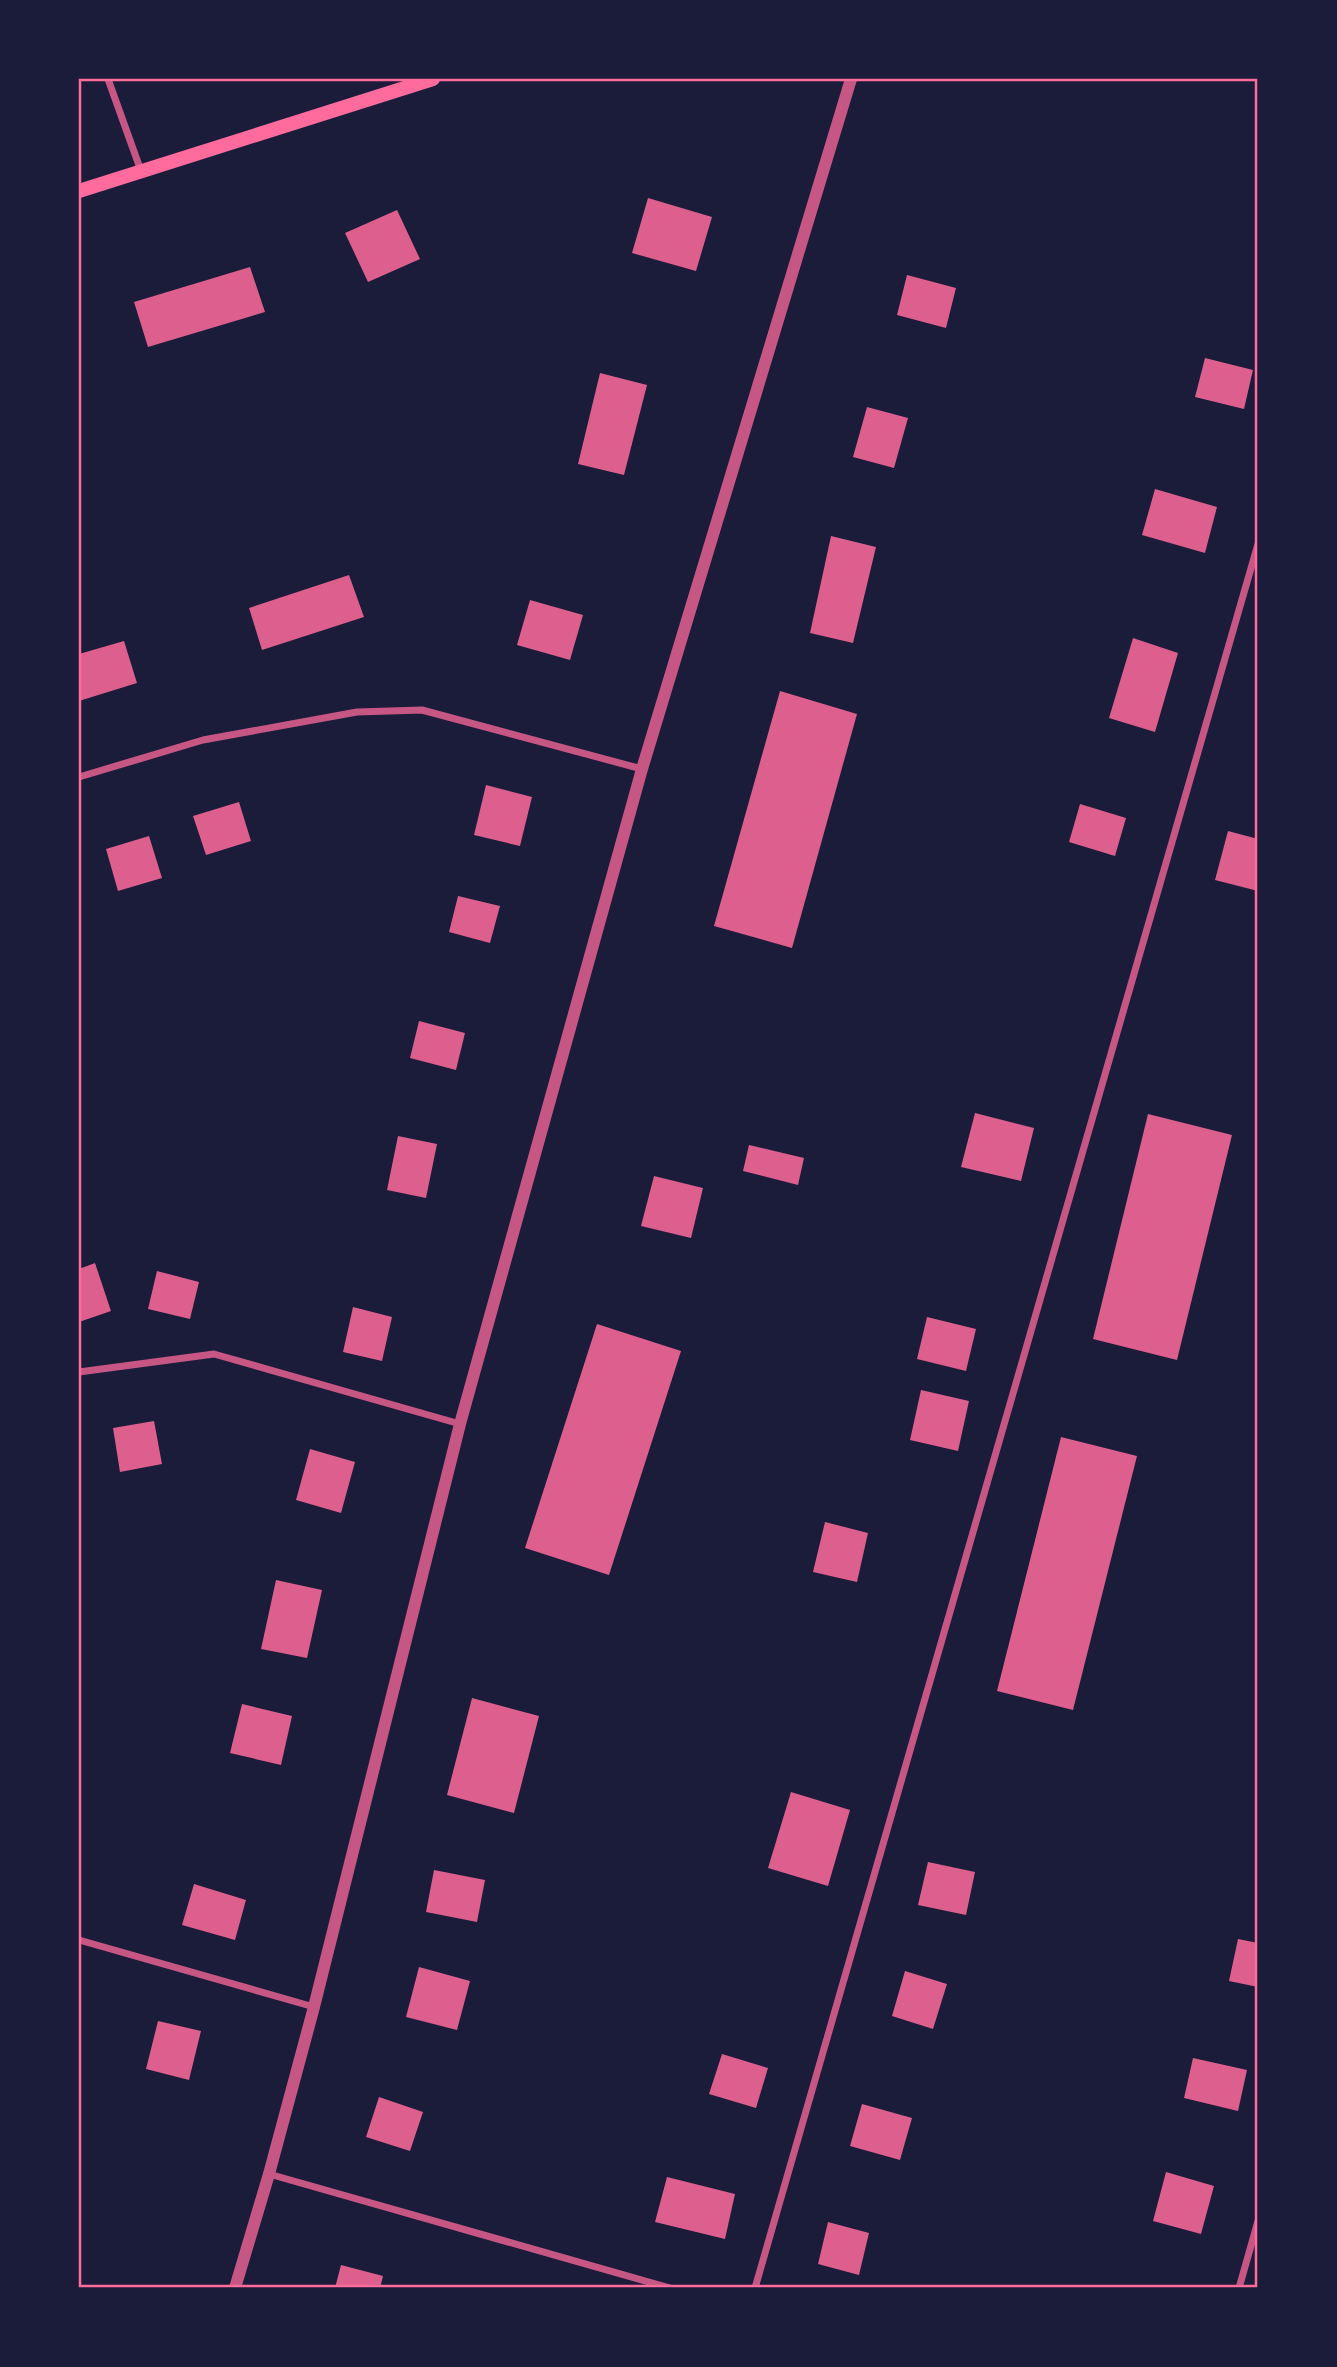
<svg xmlns="http://www.w3.org/2000/svg" width="1337" height="2367" font-family="Georgia,serif">
	<style>
		.building { fill: #dd5f8e }
		.lines { fill: none; stroke-linecap: round; stroke-linejoin: round }
		.minor { stroke: #c65784; stroke-width: 7 }
		.tertiary { stroke: #c65784; stroke-width: 12 }
		.secondary { stroke: #ff6b9d; stroke-width: 14 }
		.neatline { fill: none; stroke: #ff6b9d; stroke-width: 2.5 }
	</style>
	<rect width="100%" height="100%" fill="#1b1b3a"/>
	<g class="building">
		<path d="M648,198L712,217L696,271L632,253Z"/>
		<path d="M397,210L420,259L368,282L345,233Z"/>
		<path d="M250,267L265,312L148,347L134,302Z"/>
		<path d="M907,275L956,288L946,328L897,315Z"/>
		<path d="M1205,358L1253,370L1244,409L1195,397Z"/>
		<path d="M600,373L647,385L624,475L578,464Z"/>
		<path d="M867,407L908,418L894,468L853,457Z"/>
		<path d="M1155,489L1217,507L1205,553L1142,535Z"/>
		<path d="M831,536L876,547L853,643L810,633Z"/>
		<path d="M349,575L364,617L262,650L249,608Z"/>
		<path d="M530,600L583,615L570,660L517,645Z"/>
		<path d="M1133,638L1178,653L1155,732L1109,718Z"/>
		<path d="M124,641L137,683L79,701V654Z"/>
		<path d="M780,691L857,714L792,948L714,926Z"/>
		<path d="M486,785L532,797L520,846L474,835Z"/>
		<path d="M239,802L251,841L206,855L193,816Z"/>
		<path d="M1080,804L1126,818L1115,856L1069,842Z"/>
		<path d="M1228,831L1258,839V891L1215,880Z"/>
		<path d="M149,836L162,878L118,891L106,849Z"/>
		<path d="M458,896L500,906L490,943L449,932Z"/>
		<path d="M419,1021L465,1033L456,1070L410,1058Z"/>
		<path d="M975,1113L1034,1128L1021,1181L961,1167Z"/>
		<path d="M1148,1114L1232,1135L1177,1360L1093,1339Z"/>
		<path d="M398,1136L437,1144L426,1198L387,1190Z"/>
		<path d="M749,1145L804,1158L798,1185L743,1171Z"/>
		<path d="M654,1176L703,1188L691,1238L641,1226Z"/>
		<path d="M95,1263L111,1311L79,1322V1269Z"/>
		<path d="M157,1271L199,1282L190,1319L148,1309Z"/>
		<path d="M353,1307L392,1317L382,1361L343,1352Z"/>
		<path d="M927,1317L976,1329L966,1371L917,1359Z"/>
		<path d="M597,1324L681,1351L609,1575L525,1548Z"/>
		<path d="M921,1390L969,1401L958,1451L910,1440Z"/>
		<path d="M154,1421L162,1464L120,1472L113,1428Z"/>
		<path d="M1061,1437L1137,1456L1073,1710L997,1691Z"/>
		<path d="M310,1449L355,1462L341,1513L296,1500Z"/>
		<path d="M825,1522L868,1533L857,1582L813,1572Z"/>
		<path d="M276,1580L322,1590L307,1658L261,1649Z"/>
		<path d="M472,1698L539,1716L514,1813L447,1795Z"/>
		<path d="M242,1704L292,1716L281,1765L230,1753Z"/>
		<path d="M791,1792L850,1810L828,1886L768,1868Z"/>
		<path d="M928,1862L975,1872L966,1915L918,1905Z"/>
		<path d="M434,1870L485,1880L477,1922L426,1912Z"/>
		<path d="M194,1884L246,1900L235,1940L182,1925Z"/>
		<path d="M1238,1939L1258,1943V1987L1229,1981Z"/>
		<path d="M419,1967L470,1981L457,2030L406,2017Z"/>
		<path d="M905,1971L947,1984L933,2029L892,2016Z"/>
		<path d="M158,2021L201,2031L189,2080L146,2069Z"/>
		<path d="M722,2054L768,2068L756,2108L709,2094Z"/>
		<path d="M1193,2058L1247,2070L1238,2111L1184,2098Z"/>
		<path d="M379,2097L423,2112L410,2151L366,2137Z"/>
		<path d="M862,2104L912,2118L900,2160L850,2146Z"/>
		<path d="M1166,2172L1214,2186L1201,2234L1153,2221Z"/>
		<path d="M667,2177L735,2194L725,2239L655,2222Z"/>
		<path d="M828,2222L869,2233L859,2275L818,2264Z"/>
		<path d="M341,2265L383,2276L380,2288H335Z"/>
	</g>
	<g class="lines">
		<g class="minor">
			<path d="M108,79L141,171"/>
			<path d="M79,777L203,740L357,712L422,710L642,769"/>
			<path d="M79,1372L214,1354L460,1424"/>
			<path d="M79,1940L314,2007"/>
			<path d="M269,2174L670,2288"/>
			<path d="M755,2288L1258,544"/>
			<path d="M1239,2288L1258,2221"/>
		</g>
		<path class="tertiary" d="M235,2288L269,2174L314,2007L460,1424L642,769L851,79"/>
		<path class="secondary" d="M79,191L433,79"/>
	</g>
	<rect width="1337" height="2367" fill="none" stroke="#1b1b3a" stroke-width="161"/>
	<rect x="80" y="80" width="1176" height="2206" class="neatline"/>
</svg>
